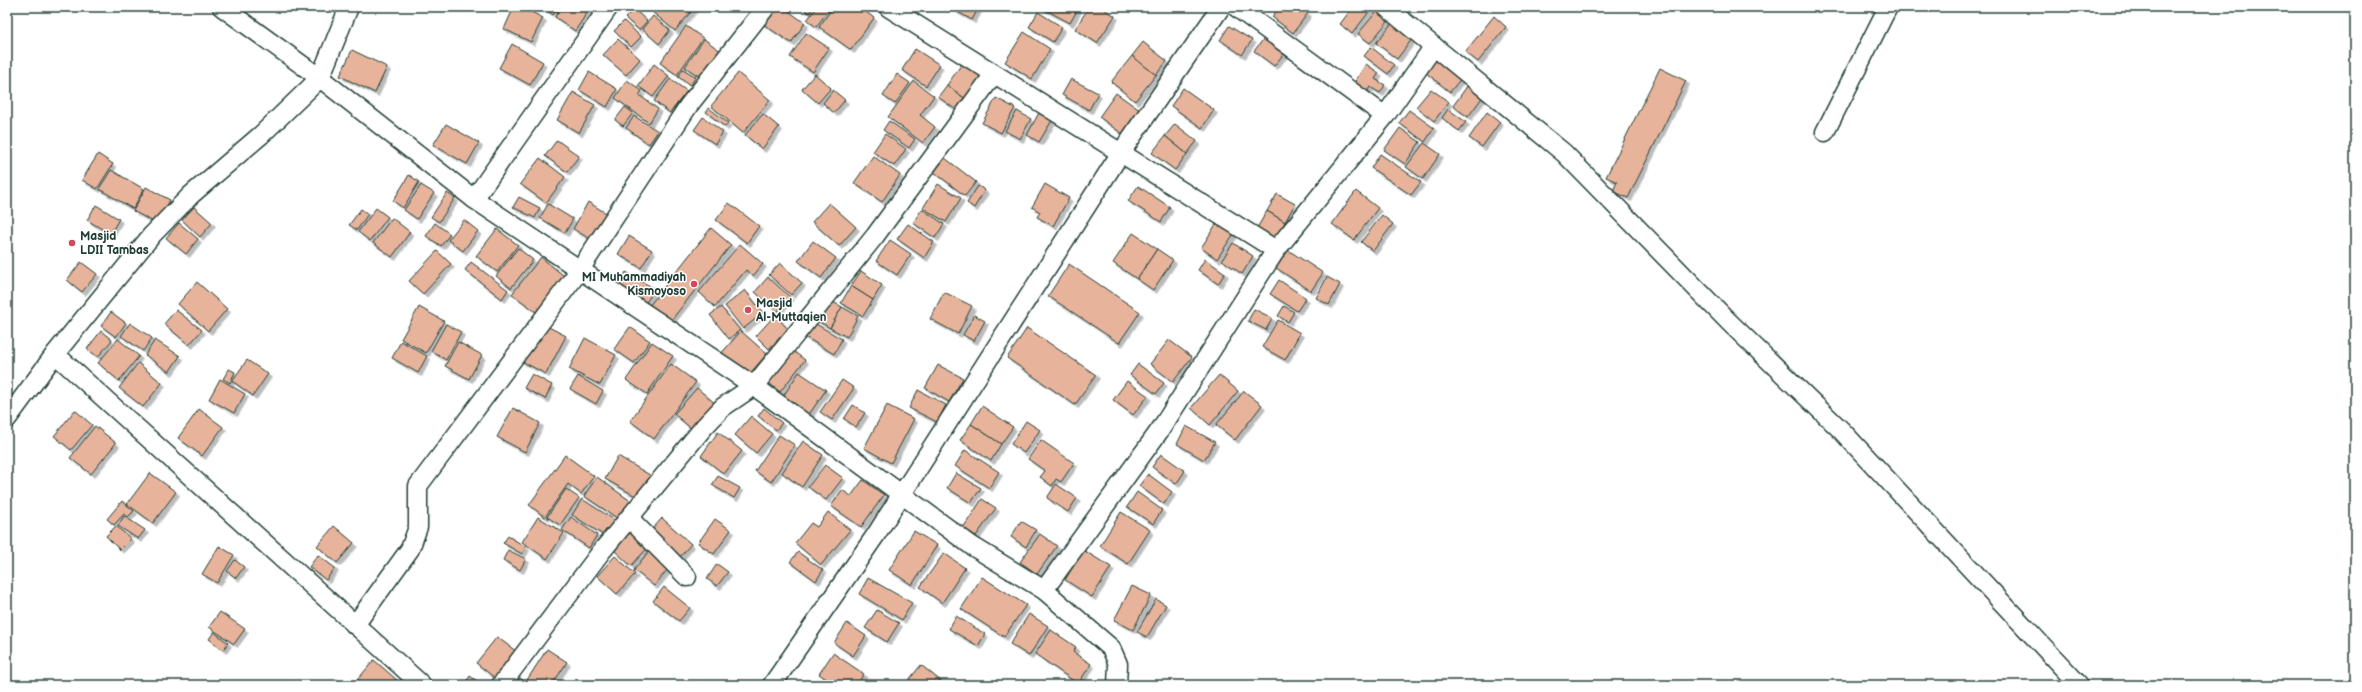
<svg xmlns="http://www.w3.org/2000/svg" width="2362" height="692" font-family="'Balsamiq Sans',sans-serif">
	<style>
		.building { fill: #e8b39b; stroke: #1f3d34; filter: url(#shadow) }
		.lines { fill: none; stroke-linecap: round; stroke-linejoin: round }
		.street-casing { stroke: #1f3d34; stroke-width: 21 }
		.street { stroke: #fff; stroke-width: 18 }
		.poi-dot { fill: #d1495b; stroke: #fff; stroke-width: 1.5 }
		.labels { text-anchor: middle; stroke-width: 3; stroke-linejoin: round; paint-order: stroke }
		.poi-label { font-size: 12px; font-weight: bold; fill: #1f3d34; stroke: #fff; text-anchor: start }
	</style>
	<defs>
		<filter id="shadow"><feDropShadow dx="3.5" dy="3.5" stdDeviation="0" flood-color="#0004"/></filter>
	</defs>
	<rect width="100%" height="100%" fill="#fff"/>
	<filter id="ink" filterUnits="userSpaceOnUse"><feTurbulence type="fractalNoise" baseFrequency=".025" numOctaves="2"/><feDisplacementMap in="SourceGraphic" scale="8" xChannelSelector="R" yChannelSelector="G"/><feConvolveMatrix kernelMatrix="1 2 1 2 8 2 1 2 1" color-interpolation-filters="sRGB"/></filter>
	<g filter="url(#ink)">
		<g class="building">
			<path d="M514,7H522L543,18L531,42L504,29Z"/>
			<path d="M542,7H558L553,15Z"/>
			<path d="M561,7H591L575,31L555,17Z"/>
			<path d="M652,7H695L675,31L650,10Z"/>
			<path d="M771,7H783L805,23L791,43L760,22Z"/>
			<path d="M801,7H814L809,13Z"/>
			<path d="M817,7H831L816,27L807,20Z"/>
			<path d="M833,7H860L874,18L851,50L819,27Z"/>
			<path d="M955,7H979L972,20L954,10Z"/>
			<path d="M1040,7H1079L1070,23Z"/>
			<path d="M1089,7H1101L1115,16L1097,43L1075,29Z"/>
			<path d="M1279,7H1300L1308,13L1293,33L1272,17Z"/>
			<path d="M1353,7L1372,8L1352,34L1340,24Z"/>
			<path d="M634,9L647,21L639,30L625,18Z"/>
			<path d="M1378,10L1389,20L1370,43L1358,34Z"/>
			<path d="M1038,12L1062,27L1053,42L1029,27Z"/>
			<path d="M653,16L670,30L659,44L642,29Z"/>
			<path d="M1494,16L1506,27L1478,62L1465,52Z"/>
			<path d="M624,21L641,37L631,47L614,31Z"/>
			<path d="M1392,23L1412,39L1397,59L1376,43Z"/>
			<path d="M686,26L703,38L677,75L660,63Z"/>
			<path d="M1229,26L1252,40L1242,55L1220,40Z"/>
			<path d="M1024,32L1050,49L1032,79L1005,62Z"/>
			<path d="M806,33L829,48L813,72L790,57Z"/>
			<path d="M1266,36L1286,51L1274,66L1254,51Z"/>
			<path d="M618,39L640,59L626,75L603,55Z"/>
			<path d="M704,39L722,52L703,79L685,67Z"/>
			<path d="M1143,42L1167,61L1156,75L1132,56Z"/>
			<path d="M512,44L543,62L530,85L499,68Z"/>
			<path d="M1371,47L1394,65L1388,74L1364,56Z"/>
			<path d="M915,49L940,65L926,86L902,70Z"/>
			<path d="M352,50L387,67L375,93L340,76Z"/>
			<path d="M1132,56L1156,75L1135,101L1111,82Z"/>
			<path d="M1437,56L1463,76L1450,92L1425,72Z"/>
			<path d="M964,61L986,76L968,101L947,85Z"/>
			<path d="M654,64L669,76L653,97L638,86Z"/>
			<path d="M1366,64L1379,73L1375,79L1385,85L1380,93L1370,87L1367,92L1354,83Z"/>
			<path d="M1660,68L1686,81L1628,198L1613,191L1617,182L1606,177Z"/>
			<path d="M683,69L696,77L690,85L678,77Z"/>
			<path d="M589,72L617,89L607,107L579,90Z"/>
			<path d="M738,73L770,100L743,133L711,106Z"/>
			<path d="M815,74L831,88L818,103L802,89Z"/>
			<path d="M897,74L910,83L895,104L883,96Z"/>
			<path d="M670,79L687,91L670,113L654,101Z"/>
			<path d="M1071,79L1098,93L1089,110L1062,95Z"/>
			<path d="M627,80L642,91L639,95L658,109L649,123L615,98Z"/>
			<path d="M914,81L934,96L920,115L935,127L923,143L888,117Z"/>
			<path d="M947,85L968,101L959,112L938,97Z"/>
			<path d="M1468,85L1484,95L1468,117L1453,106Z"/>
			<path d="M1183,88L1214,110L1202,128L1171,106Z"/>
			<path d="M1431,89L1449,102L1434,121L1416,107Z"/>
			<path d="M833,90L845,100L834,113L823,103Z"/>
			<path d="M573,92L595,105L579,133L557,120Z"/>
			<path d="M1116,93L1141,111L1124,135L1099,117Z"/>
			<path d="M996,98L1015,108L1001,133L982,123Z"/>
			<path d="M625,107L633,113L623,126L615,120Z"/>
			<path d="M709,108L728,123L725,127L706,112Z"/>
			<path d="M1041,109L1054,117L1039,142L1027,135Z"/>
			<path d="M1448,109L1466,122L1459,131L1442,118Z"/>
			<path d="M1409,110L1434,128L1425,142L1399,123Z"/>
			<path d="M1017,111L1031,119L1020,139L1005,131Z"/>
			<path d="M1487,112L1500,122L1482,147L1469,138Z"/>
			<path d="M763,114L779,127L762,149L745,135Z"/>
			<path d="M634,116L658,131L649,144L626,128Z"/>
			<path d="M703,117L723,132L715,144L694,130Z"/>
			<path d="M889,121L915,139L909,148L883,130Z"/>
			<path d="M446,124L479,143L467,164L433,145Z"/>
			<path d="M1175,124L1197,141L1187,154L1165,136Z"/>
			<path d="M1400,128L1420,142L1405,164L1384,150Z"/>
			<path d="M885,134L906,149L894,166L873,152Z"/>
			<path d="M1165,136L1187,154L1175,170L1152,153Z"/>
			<path d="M557,140L579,156L567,172L545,156Z"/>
			<path d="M1424,143L1440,154L1423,179L1406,167Z"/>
			<path d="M98,154L113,164L97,189L82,180Z"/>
			<path d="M1380,154L1421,182L1411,195L1371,168Z"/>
			<path d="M873,156L900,175L882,202L854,183Z"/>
			<path d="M540,158L565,177L546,203L520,184Z"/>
			<path d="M945,158L976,182L965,196L934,172Z"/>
			<path d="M111,170L144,189L133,209L99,189Z"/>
			<path d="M409,175L419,182L403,208L393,201Z"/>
			<path d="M938,184L961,198L946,222L923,208Z"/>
			<path d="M1045,184L1069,198L1053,226L1037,217L1040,212L1032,207Z"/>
			<path d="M421,185L434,193L417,219L404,210Z"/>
			<path d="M978,186L985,190L974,208L967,203Z"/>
			<path d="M1138,186L1170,207L1161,222L1128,201Z"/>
			<path d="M146,187L170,200L157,224L133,211Z"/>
			<path d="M1356,191L1378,208L1354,240L1332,224Z"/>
			<path d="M447,193L455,198L439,222L431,217Z"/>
			<path d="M1277,194L1295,204L1285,222L1267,211Z"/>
			<path d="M519,197L540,208L535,218L513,207Z"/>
			<path d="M588,202L606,213L590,239L573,229Z"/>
			<path d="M729,203L759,226L747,243L716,220Z"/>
			<path d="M829,203L856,227L839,246L812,222Z"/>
			<path d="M548,204L573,219L565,233L540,218Z"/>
			<path d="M96,205L119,219L110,234L87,220Z"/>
			<path d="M194,207L212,223L200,237L182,220Z"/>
			<path d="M376,208L388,217L370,241L358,232Z"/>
			<path d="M361,209L368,214L357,230L349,225Z"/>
			<path d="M922,209L944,224L935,238L913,223Z"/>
			<path d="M1267,211L1285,222L1276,238L1257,228Z"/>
			<path d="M1382,215L1393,224L1373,251L1361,242Z"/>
			<path d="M392,218L410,232L392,257L373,243Z"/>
			<path d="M464,220L478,231L463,251L448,240Z"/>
			<path d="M1218,221L1235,232L1217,259L1201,248Z"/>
			<path d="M179,223L198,239L186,254L166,238Z"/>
			<path d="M435,223L450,234L441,246L426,236Z"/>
			<path d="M908,224L934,242L924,258L897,239Z"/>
			<path d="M711,228L731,245L669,323L649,306Z"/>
			<path d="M497,229L518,245L497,272L476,256Z"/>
			<path d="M1133,233L1157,249L1137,279L1113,263Z"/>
			<path d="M629,236L652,250L641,268L618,254Z"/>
			<path d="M890,240L911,254L897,275L876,261Z"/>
			<path d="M813,241L836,258L821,278L798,261Z"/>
			<path d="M1233,243L1253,256L1242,274L1222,260Z"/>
			<path d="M740,244L763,264L753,276L746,270L715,307L699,292Z"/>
			<path d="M518,248L533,260L511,288L496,276Z"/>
			<path d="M1157,249L1173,260L1153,290L1137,279Z"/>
			<path d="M1288,250L1323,273L1311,291L1276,268Z"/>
			<path d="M437,251L451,264L423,294L409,281Z"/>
			<path d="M541,257L564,276L536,312L512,294Z"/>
			<path d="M1205,259L1225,273L1218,284L1198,270Z"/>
			<path d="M81,262L97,274L82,292L67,280Z"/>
			<path d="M471,262L508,290L502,299L465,270Z"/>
			<path d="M780,263L802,283L791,295L769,275Z"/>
			<path d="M1069,264L1140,312L1119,343L1048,296Z"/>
			<path d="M861,271L882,285L873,300L851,286Z"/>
			<path d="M626,272L655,289L645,304L617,287Z"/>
			<path d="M768,277L790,297L777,312L755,292Z"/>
			<path d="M1327,277L1340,284L1329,305L1316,298Z"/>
			<path d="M1279,280L1306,298L1297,311L1270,294Z"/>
			<path d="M197,282L227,309L208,331L178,304Z"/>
			<path d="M851,286L873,300L863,316L841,303Z"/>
			<path d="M745,290L763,313L743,329L725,306Z"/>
			<path d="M944,292L972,306L958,334L930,319Z"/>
			<path d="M828,299L842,307L830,328L816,320Z"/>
			<path d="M1284,306L1294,312L1288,322L1278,316Z"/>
			<path d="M419,307L444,321L426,353L401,339Z"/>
			<path d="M721,307L740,330L729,339L710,315Z"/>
			<path d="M842,307L858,316L847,337L830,328Z"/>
			<path d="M1254,309L1272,318L1266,330L1248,321Z"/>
			<path d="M176,310L202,330L189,345L164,324Z"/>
			<path d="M111,312L126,323L116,337L101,326Z"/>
			<path d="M775,315L788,329L769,349L756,336Z"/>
			<path d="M974,315L985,321L974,341L963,335Z"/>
			<path d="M809,320L842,339L834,354L800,334Z"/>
			<path d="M1278,320L1300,333L1285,360L1262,347Z"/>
			<path d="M130,323L152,338L143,351L121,336Z"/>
			<path d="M541,323L566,336L546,374L521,361Z"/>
			<path d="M446,324L461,332L446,360L431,351Z"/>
			<path d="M630,327L650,341L634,363L614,349Z"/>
			<path d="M1027,328L1096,375L1075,405L1007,358Z"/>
			<path d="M101,331L112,340L98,357L87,349Z"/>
			<path d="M741,331L767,354L745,379L719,356Z"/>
			<path d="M585,338L616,355L600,385L569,369Z"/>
			<path d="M118,339L139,356L119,381L98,363Z"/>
			<path d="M155,340L180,356L169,372L145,355Z"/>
			<path d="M1169,340L1192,357L1173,382L1150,364Z"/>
			<path d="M401,341L427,356L418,373L392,358Z"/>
			<path d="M458,342L482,355L469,379L445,366Z"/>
			<path d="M652,342L673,356L647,394L626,380Z"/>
			<path d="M789,348L805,360L780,392L764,379Z"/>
			<path d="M247,360L268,374L253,396L232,381Z"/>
			<path d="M138,363L162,383L143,407L119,388Z"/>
			<path d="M671,364L696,382L654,439L630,421Z"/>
			<path d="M1138,364L1164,383L1156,394L1130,375Z"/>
			<path d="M938,365L963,378L949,402L925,388Z"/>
			<path d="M229,369L235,372L230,383L223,379Z"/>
			<path d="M799,372L826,390L808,416L782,398Z"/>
			<path d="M532,374L552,385L545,399L524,388Z"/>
			<path d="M1219,375L1238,391L1210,425L1191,408Z"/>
			<path d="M578,376L603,391L596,404L570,389Z"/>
			<path d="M220,379L245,394L234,413L209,399Z"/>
			<path d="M842,380L854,388L832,420L820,412Z"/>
			<path d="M1127,381L1148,396L1133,415L1113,400Z"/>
			<path d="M697,388L717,405L694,431L674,414Z"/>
			<path d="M918,390L946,405L937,422L909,408Z"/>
			<path d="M1244,391L1262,405L1235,440L1216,425Z"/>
			<path d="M853,405L865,413L856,427L844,419Z"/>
			<path d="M887,405L914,419L891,463L864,448Z"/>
			<path d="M982,406L1013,427L1001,444L971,424Z"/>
			<path d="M513,408L540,423L525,452L497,437Z"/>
			<path d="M764,408L782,423L776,430L758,416Z"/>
			<path d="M199,409L223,427L202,456L178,438Z"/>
			<path d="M75,410L92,425L71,450L54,436Z"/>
			<path d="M751,416L772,434L756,453L735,435Z"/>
			<path d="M1026,421L1040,430L1024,453L1011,444Z"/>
			<path d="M971,424L1001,444L991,461L960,440Z"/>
			<path d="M95,426L116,443L91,474L70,458Z"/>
			<path d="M1186,426L1215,442L1204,460L1177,444Z"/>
			<path d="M718,432L742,451L724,474L701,456Z"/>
			<path d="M779,435L795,445L771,482L755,471Z"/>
			<path d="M1041,440L1074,463L1061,482L1056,479L1052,486L1040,477L1045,471L1028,459Z"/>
			<path d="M803,441L823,455L802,487L782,473Z"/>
			<path d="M965,450L999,472L989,488L955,466Z"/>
			<path d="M1161,454L1185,471L1176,484L1152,467Z"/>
			<path d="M565,455L594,476L581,494L568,484L545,517L529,505Z"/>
			<path d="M618,456L653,477L641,499L605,479Z"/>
			<path d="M825,465L843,478L826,500L808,487Z"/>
			<path d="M150,473L176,492L153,523L127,504Z"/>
			<path d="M956,473L981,488L971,503L947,488Z"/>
			<path d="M1148,474L1172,492L1164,504L1139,486Z"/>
			<path d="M718,476L740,488L734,498L712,485Z"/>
			<path d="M597,477L632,502L620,520L584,496Z"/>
			<path d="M863,480L884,495L861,527L831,506L842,490L851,496Z"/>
			<path d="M1056,484L1077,498L1068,512L1047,498Z"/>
			<path d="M566,489L579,498L560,525L547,517Z"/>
			<path d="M1137,492L1162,510L1153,524L1127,507Z"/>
			<path d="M582,499L621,524L611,540L572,515Z"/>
			<path d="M982,499L996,508L976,536L963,528Z"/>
			<path d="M122,501L134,511L128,517L124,514L114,525L107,519Z"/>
			<path d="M828,512L850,530L821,565L795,543L811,523L817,527Z"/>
			<path d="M1121,512L1150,530L1128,564L1100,546Z"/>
			<path d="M124,516L145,530L138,539L118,526Z"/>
			<path d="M538,517L564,533L547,559L522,542Z"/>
			<path d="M571,517L597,535L589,548L562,530Z"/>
			<path d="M662,518L691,544L679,558L650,532Z"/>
			<path d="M715,519L731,530L714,554L698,543Z"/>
			<path d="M1021,521L1036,530L1026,547L1011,537Z"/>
			<path d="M116,526L131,539L120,550L106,536Z"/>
			<path d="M334,526L354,543L337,563L317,546Z"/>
			<path d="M633,527L652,543L631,566L613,549Z"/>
			<path d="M914,531L937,545L912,585L889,570Z"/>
			<path d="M1040,534L1057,546L1037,574L1020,562Z"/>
			<path d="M508,536L526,547L522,554L503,543Z"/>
			<path d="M219,546L234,555L217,583L202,574Z"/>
			<path d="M652,547L672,564L654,586L634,570Z"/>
			<path d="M508,550L526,559L520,570L503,560Z"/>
			<path d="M1083,550L1111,567L1092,597L1065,580Z"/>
			<path d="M798,552L823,570L816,581L790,562Z"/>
			<path d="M944,553L965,568L942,603L920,587Z"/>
			<path d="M318,555L335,568L326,580L309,567Z"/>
			<path d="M615,556L635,574L617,594L597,576Z"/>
			<path d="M235,560L244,567L236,578L227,571Z"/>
			<path d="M717,564L728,572L717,586L707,579Z"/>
			<path d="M982,577L1026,605L1004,637L961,609Z"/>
			<path d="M868,578L912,603L902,620L859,594Z"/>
			<path d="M1132,586L1151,595L1133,630L1114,620Z"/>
			<path d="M664,587L690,608L679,621L653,601Z"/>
			<path d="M1156,599L1166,605L1147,637L1137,632Z"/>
			<path d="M877,610L899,623L887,642L865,628Z"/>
			<path d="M220,612L245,629L234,644L209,627Z"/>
			<path d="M1029,614L1048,626L1029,656L1010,644Z"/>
			<path d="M956,616L985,634L978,646L949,629Z"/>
			<path d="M847,623L866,636L853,656L834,643Z"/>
			<path d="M1051,630L1076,647L1073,652L1091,664L1078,684L1035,654Z"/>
			<path d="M214,632L228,643L223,650L209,639Z"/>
			<path d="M497,637L517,652L496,679L476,663Z"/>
			<path d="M547,649L567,662L552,685H534L527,680Z"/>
			<path d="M833,653L864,674L856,685H835L819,674Z"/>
			<path d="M374,660L398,681L395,685H353Z"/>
			<path d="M921,665L942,682L939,685H913L908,681Z"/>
			<path d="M470,676L477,681L475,685H464Z"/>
			<path d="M520,678L530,685H515Z"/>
			<path d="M336,679L345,685H332Z"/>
		</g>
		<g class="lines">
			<defs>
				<g id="street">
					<path d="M222,7L320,78L349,7"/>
					<path d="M888,7L1276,250"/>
					<path d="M1236,7L1385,116"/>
					<path d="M1386,7L1564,153L1729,322L1841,430L2079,685"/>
					<path d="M1825,132L1888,7"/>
					<path d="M474,199L609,7"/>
					<path d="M55,354L422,685"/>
					<path d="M7,419L55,354L152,235L191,195L261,135L320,78L474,199L754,386L972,546L1044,590L1111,648L1118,664L1117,685"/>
					<path d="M629,518L687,577"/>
					<path d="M1044,590L1160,430L1276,250L1385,116L1434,46"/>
					<path d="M355,625L410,549L418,527V486L579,271L689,105L766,7"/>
					<path d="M501,685L601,552L704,427L723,407L754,386L875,236L994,74"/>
					<path d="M772,685L875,536L1120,154L1221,7"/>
				</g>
			</defs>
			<use href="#street" class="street-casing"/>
			<use href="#street" class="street"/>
		</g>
	</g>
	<g class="poi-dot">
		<circle cx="72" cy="243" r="4"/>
		<circle cx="694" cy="284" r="4"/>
		<circle cx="748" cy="310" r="4"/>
	</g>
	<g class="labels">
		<g class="poi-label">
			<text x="80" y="240">Masjid<tspan x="80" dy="14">LDII Tambas</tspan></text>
			<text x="686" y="281" text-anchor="end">MI Muhammadiyah<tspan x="686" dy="14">Kismoyoso</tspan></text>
			<text x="756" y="307">Masjid<tspan x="756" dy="14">Al-Muttaqien</tspan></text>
		</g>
	</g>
	<rect width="2362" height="692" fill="none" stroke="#fff" stroke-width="24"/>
	<rect x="12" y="12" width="2338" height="668" fill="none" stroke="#1f3d34" stroke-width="1.5" filter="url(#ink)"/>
</svg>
